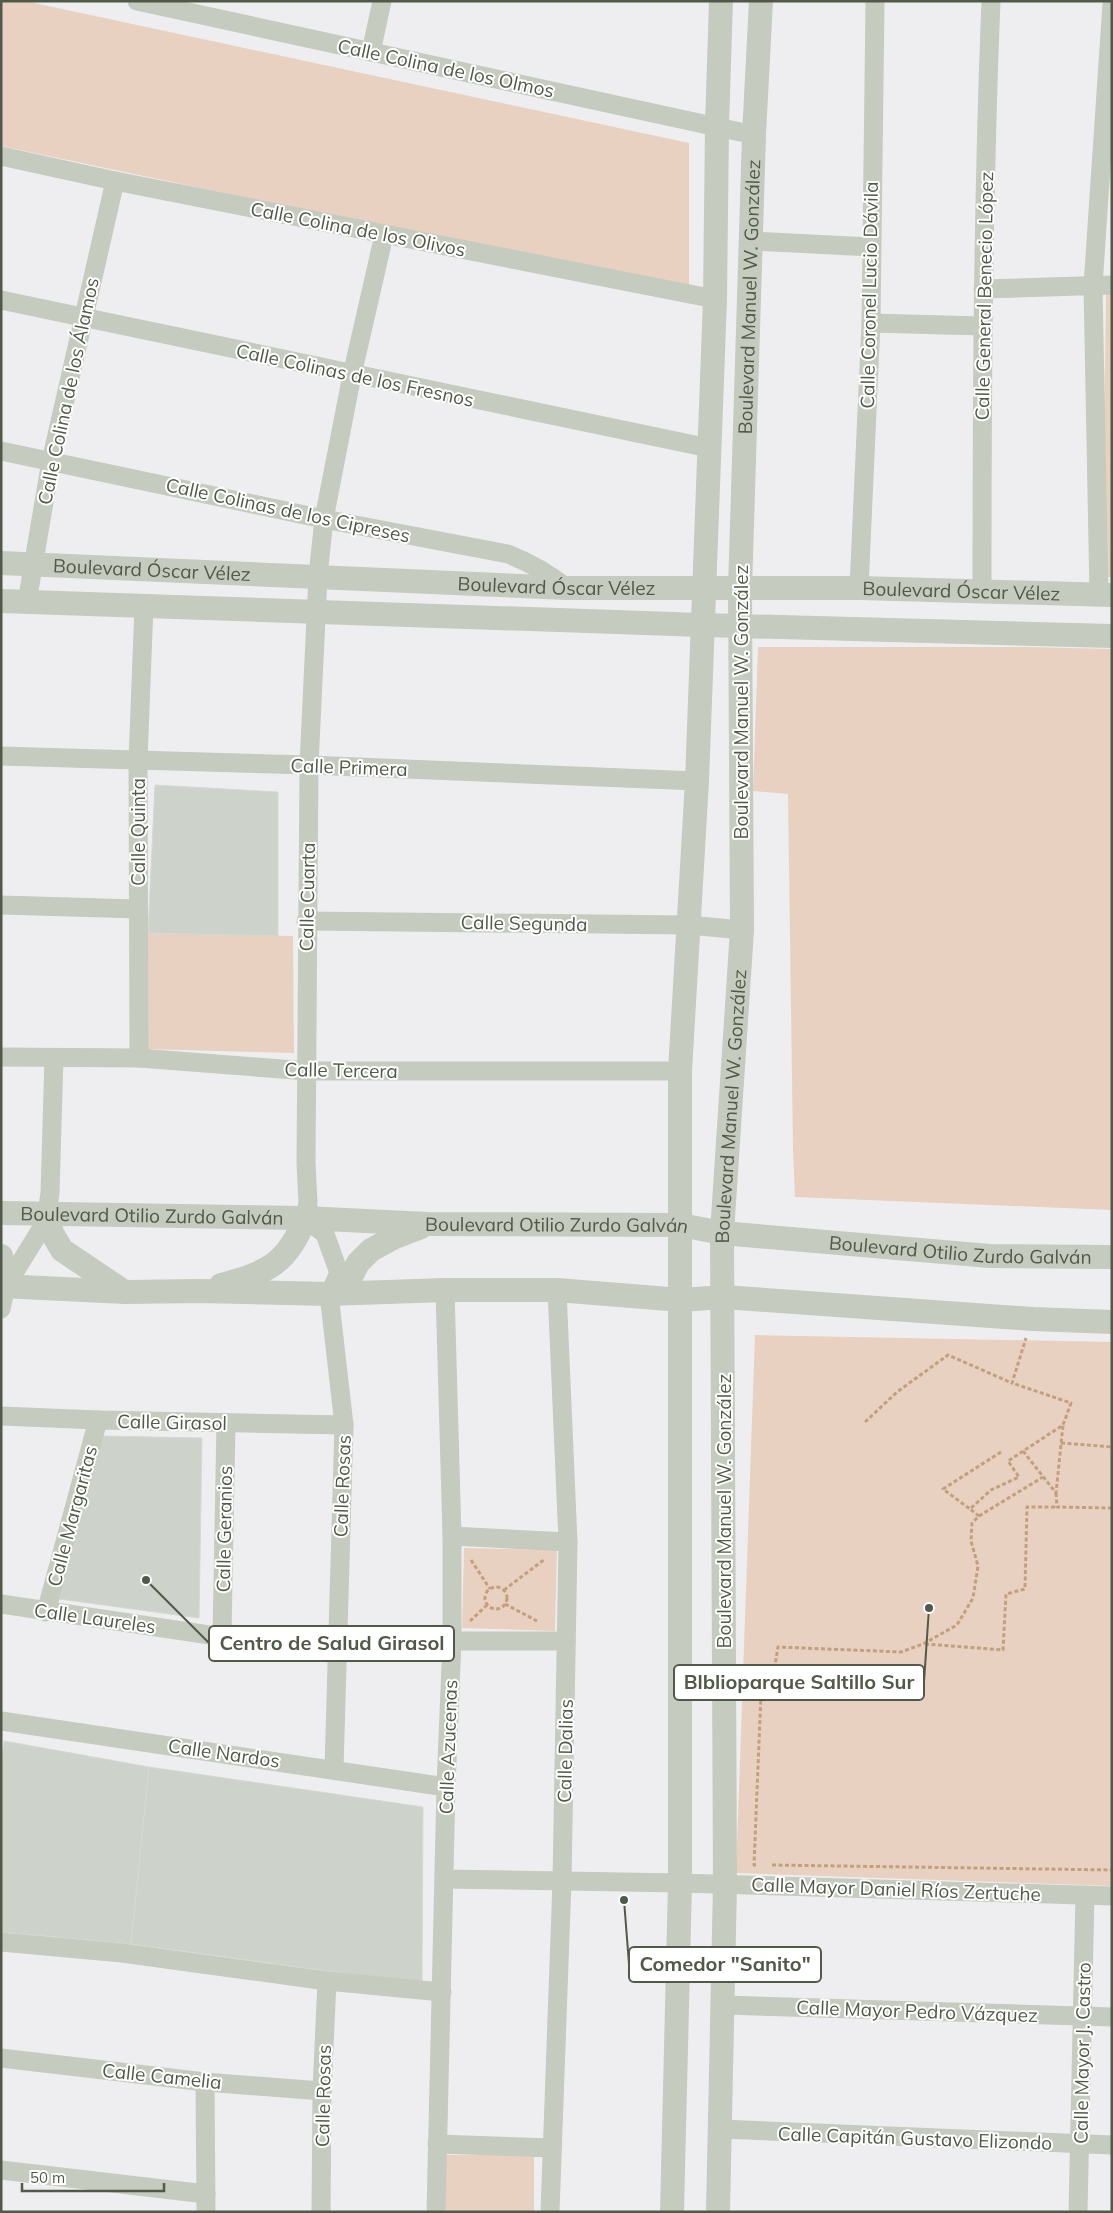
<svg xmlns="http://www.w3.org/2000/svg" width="1113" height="2213" font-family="Mulish,sans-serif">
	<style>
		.green { fill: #e9d1c1 }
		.building { fill: #cdd2cb; stroke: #d4d9d3 }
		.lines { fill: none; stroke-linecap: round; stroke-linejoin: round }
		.path { stroke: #c3a07d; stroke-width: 3; stroke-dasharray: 4 2.5; stroke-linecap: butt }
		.minor { stroke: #c5cbbe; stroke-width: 19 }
		.tertiary { stroke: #c5cbbe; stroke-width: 24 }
		.labels { text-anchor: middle; stroke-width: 4; stroke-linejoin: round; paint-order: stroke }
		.street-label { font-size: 19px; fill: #515948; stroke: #fff }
		.leader { fill: none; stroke: #515948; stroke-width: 2 }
		.callout-dot { fill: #515948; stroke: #fff; stroke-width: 2 }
		.callout { fill: #fff; stroke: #515948; stroke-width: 2 }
		.callout-label { font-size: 20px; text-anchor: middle; font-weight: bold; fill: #515948 }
	</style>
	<rect width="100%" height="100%" fill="#eeeef0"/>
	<g class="green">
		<path d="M1,1H25L689,143V291L1,146Z"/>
		<path d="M1106,293H1112V577H1102Z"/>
		<path d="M758,647H1026L1112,649V1210L795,1197L793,1150L788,794L753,791Z"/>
		<path d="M148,933L293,936L294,1053L144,1049Z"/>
		<path d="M755,1335L1112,1342V1886L736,1873Z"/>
		<path d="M464,1548L557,1550L555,1631L462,1628Z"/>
		<rect x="443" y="2155" width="91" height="57"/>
	</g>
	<g class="building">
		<path d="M155,785L278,792V936L148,933Z"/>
		<path d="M103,1436L202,1438L199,1618L59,1599Z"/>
		<path d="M4,1741L149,1767L131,1944L1,1932V1769Z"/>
		<path d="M149,1767L423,1807L422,1984L131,1944Z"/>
	</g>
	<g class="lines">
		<g class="path">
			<path d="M865,1422L897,1392L948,1355L1012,1383L1026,1338"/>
			<path d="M1061,1443L1112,1447"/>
			<path d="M1023,1451L1056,1493L1063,1425"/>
			<path d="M1001,1452L943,1489L970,1509L991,1490L1019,1477L1008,1461L1063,1425L1071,1403L1012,1383"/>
			<path d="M1056,1493L1057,1507L1112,1508"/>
			<path d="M979,1516L1043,1477"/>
			<path d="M471,1560L490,1589"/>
			<circle cx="496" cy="1598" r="11"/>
			<path d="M504,1590L545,1559"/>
			<path d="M505,1604L537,1621"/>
			<path d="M470,1621L488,1604"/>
			<path d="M925,1644L1003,1650L1006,1594L1025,1589L1027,1507H1057"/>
			<path d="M756,1865H754L762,1669L775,1665L778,1647L901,1652L923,1644L957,1625L973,1598L978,1566L971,1541L972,1523L979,1516L970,1509"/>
			<path d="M772,1865L1112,1870"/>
		</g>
		<g class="minor">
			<path d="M137,1L754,135"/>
			<path d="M371,52L382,1"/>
			<path d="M1,156L115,181L715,299"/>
			<path d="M751,241L871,247"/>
			<path d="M983,289L1112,285"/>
			<path d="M1,300L709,448"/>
			<path d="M871,323L982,326"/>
			<path d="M1,451L324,519L508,554C531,563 548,573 567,588"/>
			<path d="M859,588L871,323L875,1"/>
			<path d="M982,591C982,394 983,198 991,1"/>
			<path d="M1099,595L1093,286L1112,4"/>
			<path d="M27,602L51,461L115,181"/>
			<path d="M1,756L309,765L697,781"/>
			<path d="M1,905L138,909"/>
			<path d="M306,921L689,925L742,930"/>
			<path d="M1,1057L139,1058L307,1071H680"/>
			<path d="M139,1058L138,761L144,605"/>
			<path d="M1,1309L6,1286L43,1226L47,1214L50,1193L54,1058"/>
			<path d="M1,1416L98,1420L344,1425"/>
			<path d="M452,1536L568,1542"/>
			<path d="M1,1604L337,1654"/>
			<path d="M46,1612L98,1420"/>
			<path d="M222,1636L226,1423"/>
			<path d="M452,1641H566"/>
			<path d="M1,1721L446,1787"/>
			<path d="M334,1769L344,1425L329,1294L339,1273L325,1234L305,1218L308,1203L306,1163L309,765L318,576L324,519L352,375L384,235"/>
			<path d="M445,1879L680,1883L1112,1896"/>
			<path d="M1,1942L122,1953L327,1981L442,1992"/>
			<path d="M723,2005L1112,2017"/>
			<path d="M1,2058L205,2082L322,2091"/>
			<path d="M205,2082L206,2212"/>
			<path d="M719,2129L1112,2145"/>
			<path d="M437,2144L552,2148"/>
			<path d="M1,2170L206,2194"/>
			<path d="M321,2212L322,2091L327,1981"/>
			<path d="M436,2212L446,1787L452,1641V1536L445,1290"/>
			<path d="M550,2212L562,1881L568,1542L557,1290"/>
			<path d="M1078,2212L1085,1895"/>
		</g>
		<g class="tertiary">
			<path id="s1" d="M1,563L567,588H859L1112,595"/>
			<path d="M1,601L702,625L1112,636"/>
			<path id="s2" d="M1,1213L305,1218L427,1224L681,1225L722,1233L990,1256L1112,1257"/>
			<path d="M47,1214L52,1233L62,1250L123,1291"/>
			<path d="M1,1256L6,1272V1286"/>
			<path d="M221,1285C266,1273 288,1264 305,1218"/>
			<path d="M1,1286L125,1292L200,1291L329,1294L445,1290H557L681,1300L724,1297L1033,1319L1112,1322"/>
			<path d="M329,1294L350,1279L358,1263L371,1250L395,1237L421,1227"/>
			<path d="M672,2212L680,1883V1071L697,781L715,299L717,126L721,1"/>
			<path id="s3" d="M718,2212L725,1884L722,1233L742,930L740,589L754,135L761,1"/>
		</g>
	</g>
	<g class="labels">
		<g class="street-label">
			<text transform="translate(446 68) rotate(12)" y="7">Calle Colina de los Olmos</text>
			<text transform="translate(358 229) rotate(11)" y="7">Calle Colina de los Olivos</text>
			<text transform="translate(869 295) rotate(-89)" y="7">Calle Coronel Lucio Dávila</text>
			<text transform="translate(984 296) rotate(-89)" y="7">Calle General Benecio López</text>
			<text dy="7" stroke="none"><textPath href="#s3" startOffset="1916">Boulevard Manuel W. González</textPath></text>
			<text transform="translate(355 375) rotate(12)" y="7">Calle Colinas de los Fresnos</text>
			<text transform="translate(68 391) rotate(-78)" y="7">Calle Colina de los Álamos</text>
			<text transform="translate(288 510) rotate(12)" y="7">Calle Colinas de los Cipreses</text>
			<text dy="7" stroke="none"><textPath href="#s1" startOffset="151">Boulevard Óscar Vélez</textPath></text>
			<text dy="7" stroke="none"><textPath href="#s1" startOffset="556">Boulevard Óscar Vélez</textPath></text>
			<text dy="7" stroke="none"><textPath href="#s1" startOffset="961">Boulevard Óscar Vélez</textPath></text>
			<text transform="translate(741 702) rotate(-90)" y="7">Boulevard Manuel W. González</text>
			<text transform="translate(349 767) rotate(2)" y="7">Calle Primera</text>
			<text transform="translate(138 832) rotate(-90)" y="7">Calle Quinta</text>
			<text transform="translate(307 897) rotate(-89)" y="7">Calle Cuarta</text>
			<text transform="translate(524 923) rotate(1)" y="7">Calle Segunda</text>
			<text transform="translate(341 1070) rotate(1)" y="7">Calle Tercera</text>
			<text dy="7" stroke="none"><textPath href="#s3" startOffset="1106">Boulevard Manuel W. González</textPath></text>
			<text dy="7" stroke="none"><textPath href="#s2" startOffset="151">Boulevard Otilio Zurdo Galván</textPath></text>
			<text dy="7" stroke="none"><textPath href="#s2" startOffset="556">Boulevard Otilio Zurdo Galván</textPath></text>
			<text dy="7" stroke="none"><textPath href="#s2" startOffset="961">Boulevard Otilio Zurdo Galván</textPath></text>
			<text transform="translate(172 1422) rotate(1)" y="7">Calle Girasol</text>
			<text transform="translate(342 1486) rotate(-88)" y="7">Calle Rosas</text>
			<text transform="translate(724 1511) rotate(-90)" y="7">Boulevard Manuel W. González</text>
			<text transform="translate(72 1516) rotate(-75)" y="7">Calle Margaritas</text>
			<text transform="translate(224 1529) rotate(-89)" y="7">Calle Geranios</text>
			<text transform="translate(95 1618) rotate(8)" y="7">Calle Laureles</text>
			<text transform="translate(448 1747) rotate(-88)" y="7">Calle Azucenas</text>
			<text transform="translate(565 1751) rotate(-89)" y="7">Calle Dalias</text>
			<text transform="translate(224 1753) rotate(8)" y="7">Calle Nardos</text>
			<text transform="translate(896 1889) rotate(2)" y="7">Calle Mayor Daniel Ríos Zertuche</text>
			<text transform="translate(917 2011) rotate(2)" y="7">Calle Mayor Pedro Vázquez</text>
			<text transform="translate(1082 2053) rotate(-89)" y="7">Calle Mayor J. Castro</text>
			<text transform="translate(162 2076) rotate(6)" y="7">Calle Camelia</text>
			<text transform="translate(323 2096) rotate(-89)" y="7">Calle Rosas</text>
			<text transform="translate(915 2138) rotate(2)" y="7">Calle Capitán Gustavo Elizondo</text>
		</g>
	</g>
	<path class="leader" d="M146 1580L209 1643M929 1608L924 1682M624 1900L629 1964"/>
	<g class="callout-dot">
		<circle cx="146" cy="1580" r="5"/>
		<circle cx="929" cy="1608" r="5"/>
		<circle cx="624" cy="1900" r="5"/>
	</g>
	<g class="callout">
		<rect x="209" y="1626" width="245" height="35" rx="5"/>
		<rect x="674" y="1665" width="250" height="35" rx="5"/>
		<rect x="629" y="1947" width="192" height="35" rx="5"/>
	</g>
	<g class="callout-label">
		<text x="332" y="1650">Centro de Salud Girasol</text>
		<text x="799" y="1689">Blblioparque Saltillo Sur</text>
		<text x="725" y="1971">Comedor "Sanito"</text>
	</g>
	<rect width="1113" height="2213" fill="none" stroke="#515948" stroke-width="5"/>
	<path d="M22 2183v8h142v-8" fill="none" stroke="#515948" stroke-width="2.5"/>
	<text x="30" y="2183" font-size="15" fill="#515948" stroke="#ffffff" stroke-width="4" paint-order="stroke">50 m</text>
</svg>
